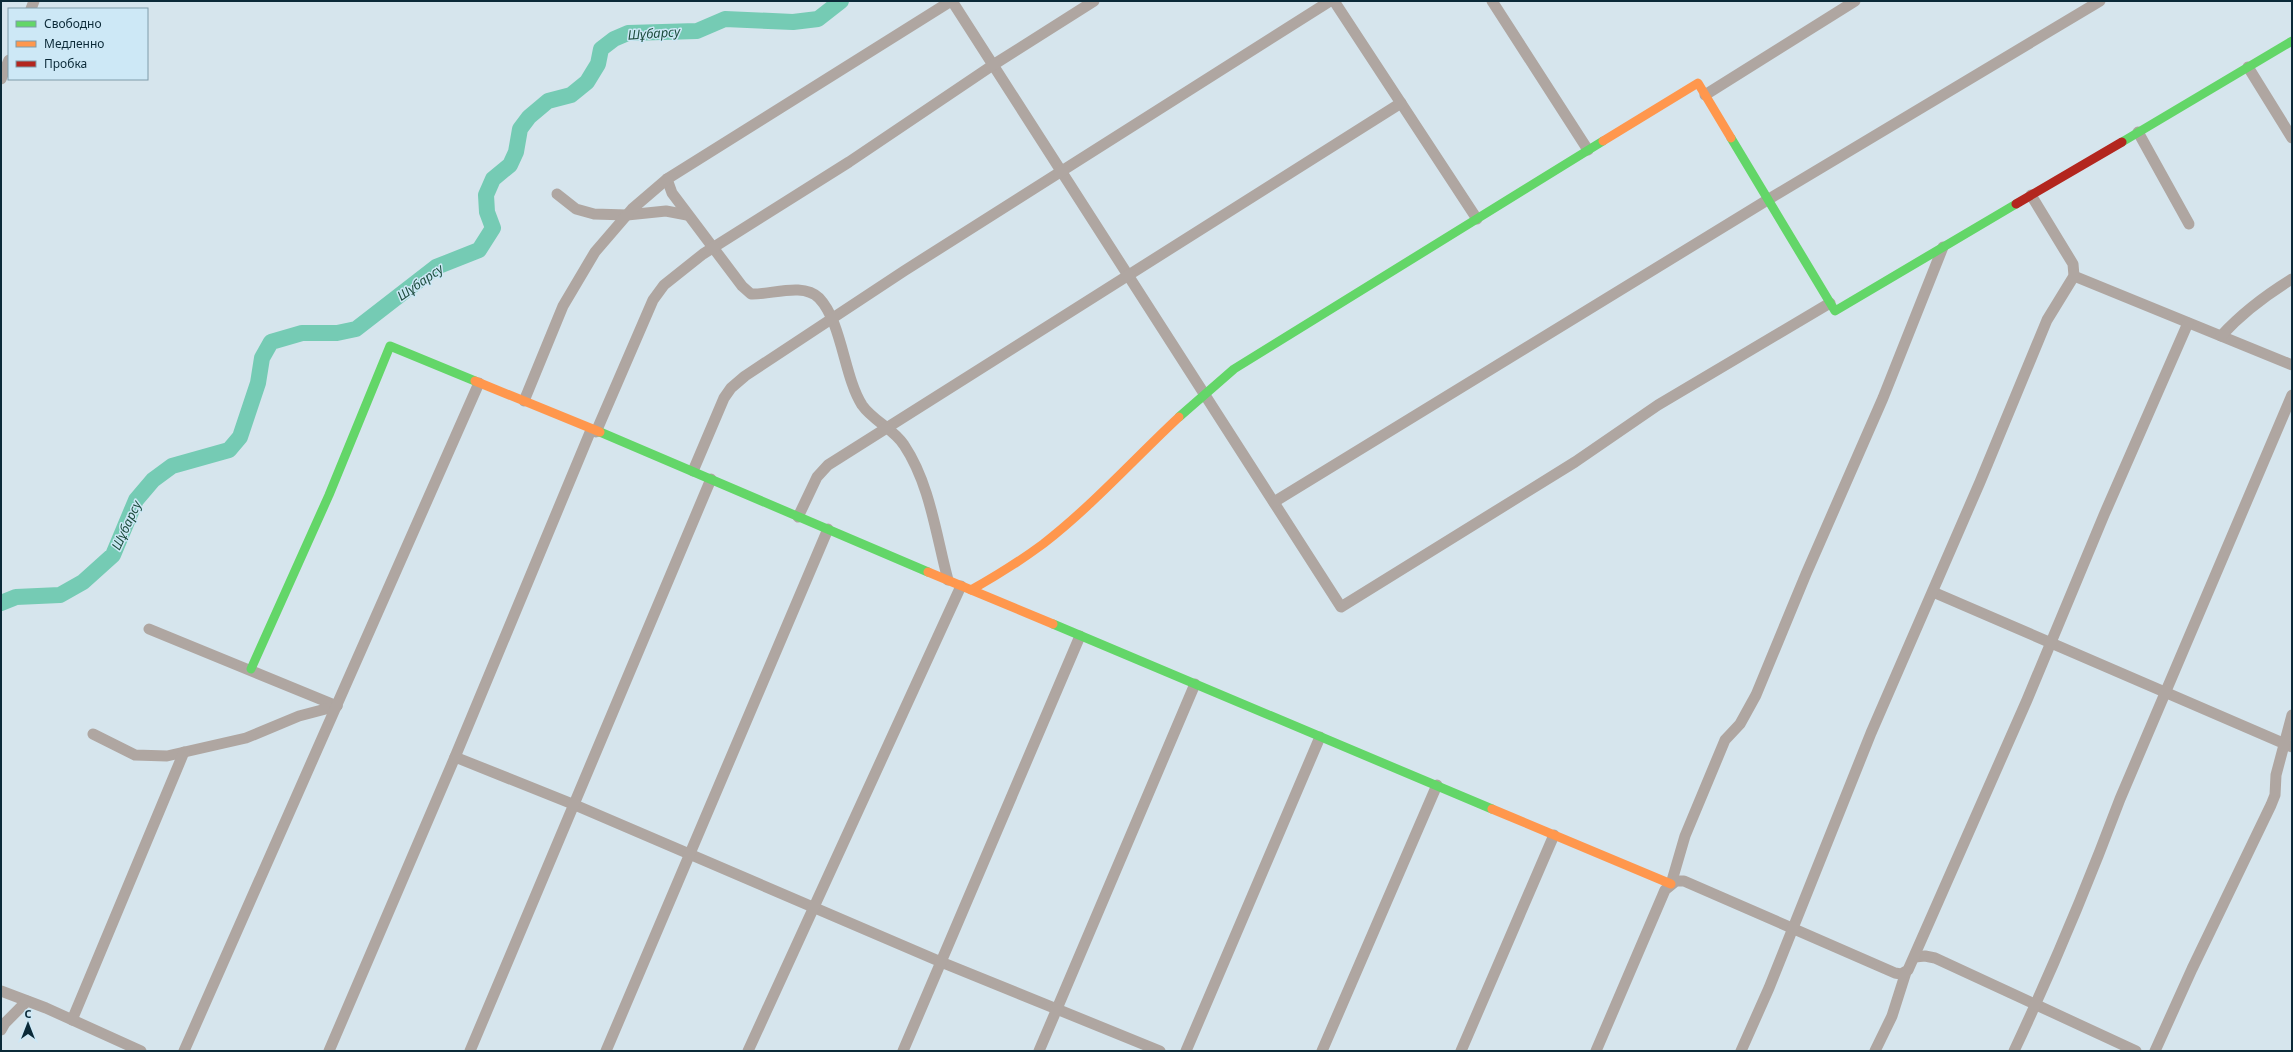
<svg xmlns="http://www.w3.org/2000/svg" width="2293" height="1052" font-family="'Noto Sans',sans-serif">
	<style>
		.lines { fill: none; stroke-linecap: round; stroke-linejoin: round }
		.river { stroke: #75cbb4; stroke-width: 16 }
		.street { stroke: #afa6a1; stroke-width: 11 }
		.fast { stroke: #63d668; stroke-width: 9 }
		.slow { stroke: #ff974d; stroke-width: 9 }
		.jam { stroke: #b3261e; stroke-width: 9 }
		.labels { text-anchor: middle; stroke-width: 3; stroke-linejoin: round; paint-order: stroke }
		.water-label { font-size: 13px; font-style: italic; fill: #1e4e3f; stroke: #cde8f6 }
	</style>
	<rect width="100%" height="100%" fill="#d6e5ed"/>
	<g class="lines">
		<path class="river" d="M1,603L16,597L60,595L83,582L113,555L136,500L153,480L172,466L229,450L240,437L258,383L262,358L271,342L302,333H337L356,329L436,267L479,250L493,228L487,212L486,195L493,179L510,165L516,152L520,129L529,117L548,101L571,95L587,82L598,64L601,49L614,39L628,33L697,31L725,19L793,22L818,19L841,1"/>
		<g class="street">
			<path d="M952,1L1341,607L1575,462L1658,405L1830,303"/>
			<path d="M1334,1L1477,219"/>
			<path d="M1492,1L1588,150"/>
			<path d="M31,9L34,1"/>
			<path d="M2248,67L2292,138"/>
			<path d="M1,79L9,60"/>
			<path d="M1705,95L1855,1"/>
			<path d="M2138,132L2189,224"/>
			<path d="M667,179L672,193L742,286L751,294C771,295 803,282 819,298C842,322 844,377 862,405C873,421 894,429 904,445C930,484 936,535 948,580"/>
			<path d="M557,194L576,209L594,214L627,215L666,211L687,215"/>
			<path d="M2074,276L2292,365"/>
			<path d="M2221,336C2241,314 2266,295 2292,279"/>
			<path d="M524,401L563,306L595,252L632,209L667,179L951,1"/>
			<path d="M596,432L653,300L664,285L703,254L849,162L993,65L1094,1"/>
			<path d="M693,471L724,398L731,388L745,376L904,271L1330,1"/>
			<path d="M1274,502L1769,199L2100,1"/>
			<path d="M798,517L817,477L828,465L1401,103"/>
			<path d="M1933,592L2292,747"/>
			<path d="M149,629L337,706"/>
			<path d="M93,734L135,755L167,756L246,738L299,716L337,706"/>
			<path d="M455,757L575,805L941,962L1160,1051"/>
			<path d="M1671,884L1685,836L1725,740L1740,724L1756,695L1806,574L1883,398L1943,247"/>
			<path d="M1915,957L1925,956L1935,958L2136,1051"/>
			<path d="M1,991L46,1008L141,1051"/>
			<path d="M72,1020L184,752"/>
			<path d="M1,1030L5,1023L27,1001"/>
			<path d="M184,1051L479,383"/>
			<path d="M329,1051L455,757L591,430"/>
			<path d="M470,1051L711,479"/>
			<path d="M606,1051L828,529"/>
			<path d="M748,1051L961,586"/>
			<path d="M903,1051L1080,636"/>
			<path d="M1039,1051L1195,684"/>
			<path d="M1186,1051L1320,737"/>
			<path d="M1322,1051L1437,785"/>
			<path d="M1461,1051L1554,835"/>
			<path d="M1596,1051L1665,890L1676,881H1684L1895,973L1901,974L1908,970L2027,700L2104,515L2188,323"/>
			<path d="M1741,1051L1769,988L1871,733L1980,482L2047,320L2074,276L2073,264L2031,195"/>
			<path d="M1875,1051L1892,1016L1906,972"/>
			<path d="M2014,1051C2053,968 2088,884 2120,799L2292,395"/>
			<path d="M2155,1051L2192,969L2271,805L2275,795L2276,775L2292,715"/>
		</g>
		<g class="fast">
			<path d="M1731,138L1835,311L2016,204"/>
			<path d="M2122,142L2292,41"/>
			<path d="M1179,417L1234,369L1603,141"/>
			<path d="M600,432L928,572"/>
			<path d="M1053,624L1492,809"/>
			<path d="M251,669L329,495L390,346L475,381"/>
		</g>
		<g class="slow">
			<path d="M1603,141L1698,83L1731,138"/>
			<path d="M475,381L600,432"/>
			<path d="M928,572L1053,624"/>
			<path d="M971,590C996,576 1020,561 1043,544C1092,506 1134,459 1179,417"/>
			<path d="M1492,809L1671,884"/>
		</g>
		<path class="jam" d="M2016,204L2122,142"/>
	</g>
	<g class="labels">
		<g class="water-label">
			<text transform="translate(654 33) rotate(-4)" y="5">Шұбарсу</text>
			<text transform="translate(420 282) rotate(-35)" y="5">Шұбарсу</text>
			<text transform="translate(126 525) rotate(-65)" y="5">Шұбарсу</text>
		</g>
	</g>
	<rect width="2293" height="1052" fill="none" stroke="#0b2a38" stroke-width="4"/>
	<rect x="8" y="8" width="140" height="72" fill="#cde8f6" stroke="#7f9caa"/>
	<rect x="16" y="21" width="20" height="6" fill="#63d668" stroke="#7f9caa"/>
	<text x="44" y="28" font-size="12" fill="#0b2a38">Свободно</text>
	<rect x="16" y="41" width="20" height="6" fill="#ff974d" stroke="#7f9caa"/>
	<text x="44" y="48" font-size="12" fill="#0b2a38">Медленно</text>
	<rect x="16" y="61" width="20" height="6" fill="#b3261e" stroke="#7f9caa"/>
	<text x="44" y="68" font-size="12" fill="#0b2a38">Пробка</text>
	<g transform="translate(28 1024)" stroke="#cde8f6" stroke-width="3" paint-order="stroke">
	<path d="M0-3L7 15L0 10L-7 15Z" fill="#0b2a38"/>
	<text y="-6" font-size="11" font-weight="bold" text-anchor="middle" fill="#0b2a38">С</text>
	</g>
</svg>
